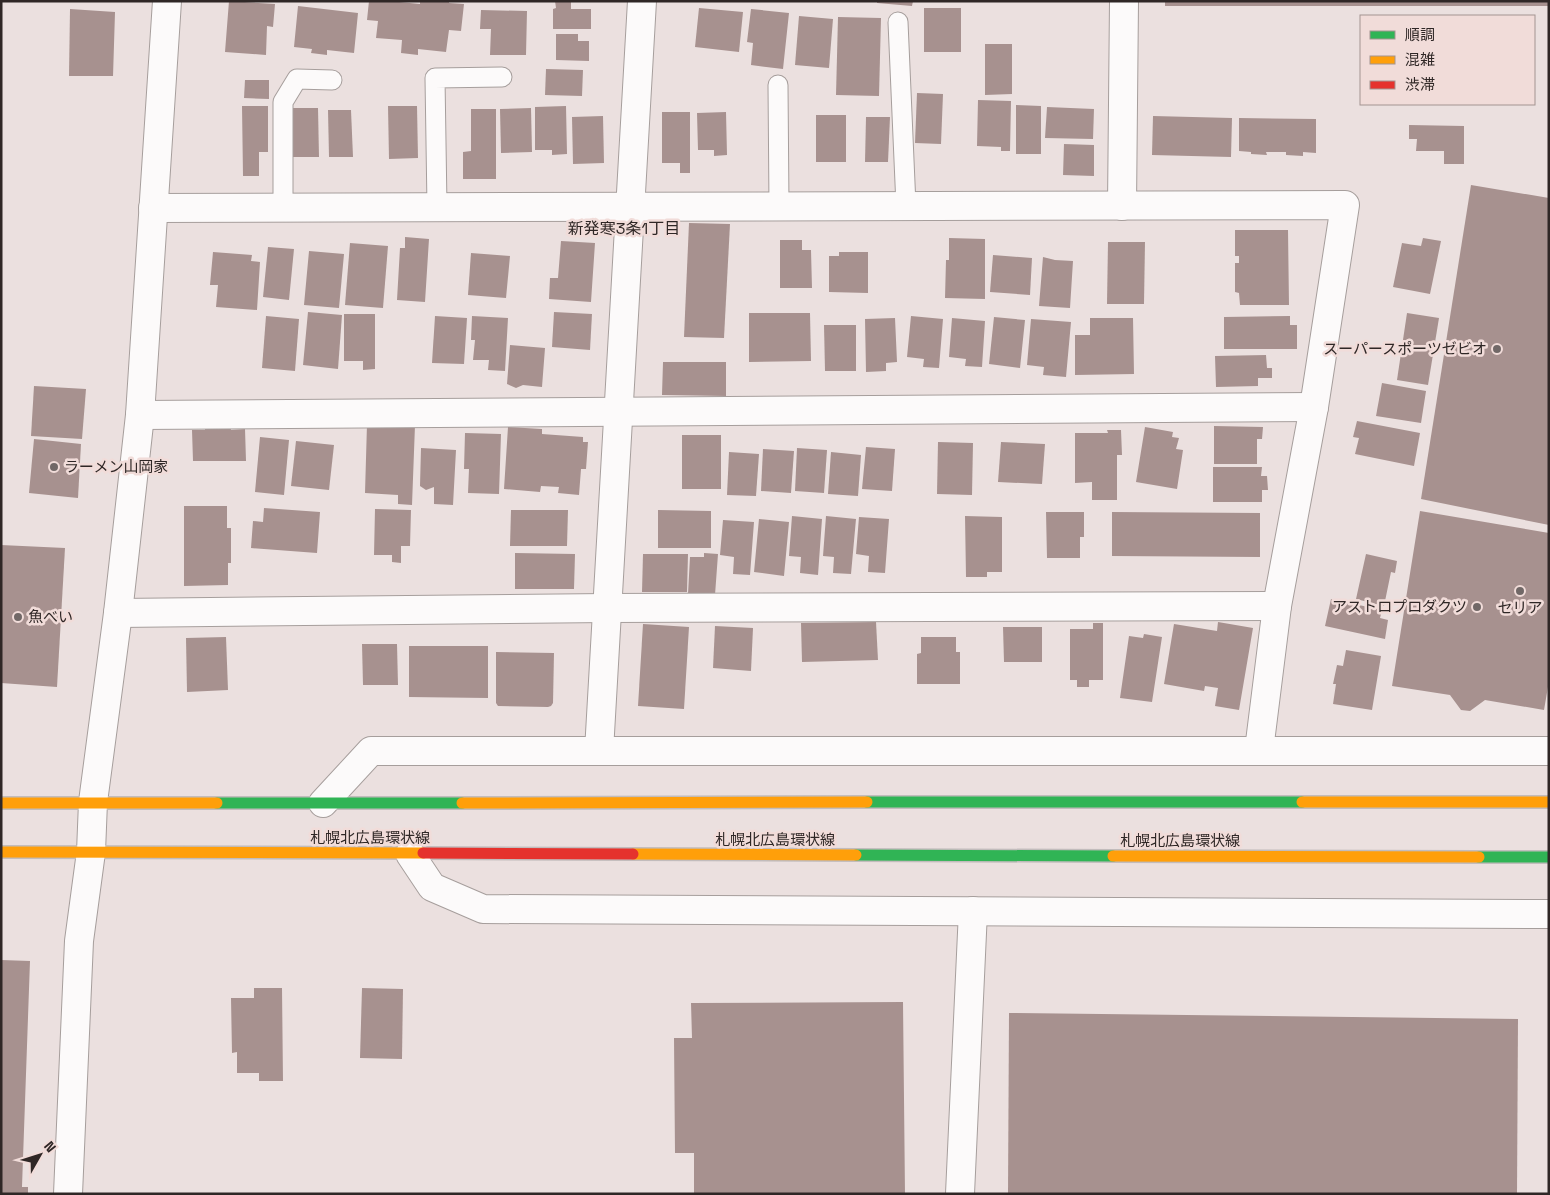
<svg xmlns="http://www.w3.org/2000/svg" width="1550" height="1195" font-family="'Space Grotesk','Noto Sans JP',sans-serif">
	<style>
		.building { fill: #a7918f }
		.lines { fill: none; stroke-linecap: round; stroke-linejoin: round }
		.lane-casing { stroke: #a69e9c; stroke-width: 21 }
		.street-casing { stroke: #a69e9c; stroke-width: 30 }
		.fast-casing { stroke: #c2bcbc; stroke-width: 14 }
		.slow-casing { stroke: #c2bcbc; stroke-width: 14 }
		.jam-casing { stroke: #c2bcbc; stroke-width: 14 }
		.lane { stroke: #fcfafa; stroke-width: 19 }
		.street { stroke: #fcfafa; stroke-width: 28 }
		.fast { stroke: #30b455; stroke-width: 11 }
		.slow { stroke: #ff9f0a; stroke-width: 11 }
		.jam { stroke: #e5322d; stroke-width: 11 }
		.poi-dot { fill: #716867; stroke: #f1dcd9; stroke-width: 2 }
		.labels { text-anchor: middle; stroke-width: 5; stroke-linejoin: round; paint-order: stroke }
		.poi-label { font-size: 15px; fill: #2f2726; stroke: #f1dcd9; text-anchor: end }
		.street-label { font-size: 15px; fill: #2f2726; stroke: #f1dcd9 }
		.neighbourhood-label { font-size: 16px; fill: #2f2726; stroke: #f1dcd9 }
	</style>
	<rect width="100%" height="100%" fill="#ebe0df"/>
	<g class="building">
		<path d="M229,1L275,4L273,27L267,26L266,55L225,52Z"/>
		<path d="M369,1H389L420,4V1H449V3L464,4L461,31L449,30L446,52L418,49V55L401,53L402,40L376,38L378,21L367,20Z"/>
		<path d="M555,1H571V9H591V29H553V9L556,8Z"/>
		<path d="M877,1H913L912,6L877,3Z"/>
		<rect x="1165" y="1" width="384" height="5"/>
		<path d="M298,6L358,13L354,53L327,50V55L311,53L312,49L294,47Z"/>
		<path d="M699,8L743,12L739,52L695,47Z"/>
		<rect x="924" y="8" width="37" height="44"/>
		<path d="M70,9L115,12L113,76H69Z"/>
		<path d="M751,9L789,13L783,69L751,65L753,43L747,42Z"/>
		<path d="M481,10L527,11L526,55H490L491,29H480Z"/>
		<path d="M799,16L833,19L829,68L795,65Z"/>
		<path d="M838,17L881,18L879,96L836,95Z"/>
		<path d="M556,34H578V41H589V61L556,60Z"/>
		<path d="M985,44H1012V94L985,95Z"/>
		<path d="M546,69L583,70L582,96L545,95Z"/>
		<path d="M245,80H269V99L244,98Z"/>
		<path d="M917,93L943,94L941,144L915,143Z"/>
		<path d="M978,100L1011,101L1010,151H1001V147L977,146Z"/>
		<path d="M1016,105L1041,106V154H1016Z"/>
		<path d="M242,106H268V152H259V176H243Z"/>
		<path d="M388,106H417L418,158L389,159Z"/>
		<path d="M566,106L567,154L552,155V150H535V107Z"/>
		<path d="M1047,107L1094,109L1093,139L1045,138Z"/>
		<path d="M292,108H318L319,157H293Z"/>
		<path d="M531,108L532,152L501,153L500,109Z"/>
		<path d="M471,109H496V179H463V152L471,151Z"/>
		<path d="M328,110H351L353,157H329Z"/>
		<path d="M662,112H690V173H680V163H662Z"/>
		<path d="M726,112L727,155L714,156V150H698L697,113Z"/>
		<rect x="816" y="115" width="30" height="47"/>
		<path d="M603,116L604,163L573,164L572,117Z"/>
		<path d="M1153,116L1232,118L1231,157L1152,155Z"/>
		<path d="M866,117H890L888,162H865Z"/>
		<path d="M1239,118L1316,119V153L1303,152V156L1286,155V152H1266L1267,155L1251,154V152L1239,151Z"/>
		<path d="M1409,125L1464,126V164H1444V151H1416L1417,139H1409Z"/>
		<path d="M1064,144L1094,145V176L1063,175Z"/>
		<path d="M1471,185L1549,198V525L1421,499Z"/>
		<path d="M689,223L730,224L724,338L684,337Z"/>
		<path d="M1235,230H1288L1289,305H1240L1239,293L1235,292V263H1239V256H1235Z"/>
		<path d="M405,237L429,239L425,302L397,300L400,248H405Z"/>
		<path d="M949,238L985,239V299L945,298L946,260H949Z"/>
		<path d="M1423,238L1441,241L1430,294L1393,287L1402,243L1421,246Z"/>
		<path d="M780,240H802V250H811L812,288H780Z"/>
		<path d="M561,241L595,243L591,302L549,299L550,278H558Z"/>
		<path d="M1108,242H1145L1144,304H1107Z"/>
		<path d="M350,243L388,246L383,308L345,305Z"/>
		<path d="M268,247L294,249L289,300L263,297Z"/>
		<path d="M309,251L344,254L339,308L304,305Z"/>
		<path d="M213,252L252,255L251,261L260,262L257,310L216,307L218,285H210Z"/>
		<path d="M839,252H868V293L829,292V256H839Z"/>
		<path d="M471,253L510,256L506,298L468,295Z"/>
		<path d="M993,255L1032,258L1030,295L990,292Z"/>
		<path d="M1043,257L1055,260L1073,261L1070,308L1039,306Z"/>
		<path d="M308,312L342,315L338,369L303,365Z"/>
		<path d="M554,312L592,314L590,350L552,347Z"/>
		<path d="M749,313H810L811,361L749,362Z"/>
		<path d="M1407,313L1439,318L1428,385L1397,380Z"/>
		<path d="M344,314H375V369L363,370V361H344Z"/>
		<path d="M266,316L299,319L295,371L262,368Z"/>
		<path d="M435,316L467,318L464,364L432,363Z"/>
		<path d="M472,316L508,318L505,371L488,370L489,360H473L475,340H471Z"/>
		<path d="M911,316L943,319L939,368L923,367L924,359L907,357Z"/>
		<path d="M1290,316V325H1297V349H1224V317Z"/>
		<path d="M994,317L1025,320L1020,368L989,364Z"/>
		<path d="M895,318L897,362L886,363V371L866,372L865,319Z"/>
		<path d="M952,318L985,321L982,367L965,366L966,359L949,357Z"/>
		<path d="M1090,318H1133L1134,374L1075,375V335H1090Z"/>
		<path d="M1031,319L1071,322L1066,377L1043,375L1044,367L1027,365Z"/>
		<path d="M824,325H856V371H825Z"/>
		<path d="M510,345L545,348L542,387L523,385L516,388L507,384Z"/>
		<path d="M1266,355L1267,368H1272V378H1258V386L1216,387L1215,356Z"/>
		<path d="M663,362H726V396L662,395Z"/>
		<path d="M1382,383L1426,391L1421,423L1376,416Z"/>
		<path d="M34,386L86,389L82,439L31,436Z"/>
		<path d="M1357,421L1420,433L1414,466L1355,454L1359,438L1353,437Z"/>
		<path d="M230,423L231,430L245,429L246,461H193L192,430H205V424Z"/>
		<path d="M367,424L415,425L412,505L398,504V495L365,493Z"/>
		<path d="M1214,426L1263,427L1262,439H1257V464H1214Z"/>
		<path d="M508,427L542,429V434L583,437V442H588L586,469H581L579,495L558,493L559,487L541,486L540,492L504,489Z"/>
		<path d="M1145,427L1173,432L1172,437L1179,438L1176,449L1183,450L1177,489L1136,482Z"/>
		<path d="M1107,430H1121L1122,455H1117V500H1092V482L1075,483V433H1108Z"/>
		<path d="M465,433L501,434L499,494L468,493L469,469H464Z"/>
		<rect x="682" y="435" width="39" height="54"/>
		<path d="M260,437L289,440L284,495L255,492Z"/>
		<path d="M34,439L81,444L78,498L29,493Z"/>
		<path d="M296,441L334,445L329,490L291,486Z"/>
		<path d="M938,442L973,443L972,495L937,494Z"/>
		<path d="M1001,442L1045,444L1042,484L998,482Z"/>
		<path d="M866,447L895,449L892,491L862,489Z"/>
		<path d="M421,448L456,450L453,505L434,504V487L426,490L420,486Z"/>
		<path d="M797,448L827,450L824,493L795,491Z"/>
		<path d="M763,449L794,451L791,493L761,491Z"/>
		<path d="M729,452L759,454L756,496L727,495Z"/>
		<path d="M831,452L861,455L858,496L828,494Z"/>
		<path d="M1213,467H1262L1261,476H1267L1268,490H1262V502H1213Z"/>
		<path d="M184,506H227V528H231V563H228V585L184,586Z"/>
		<path d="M264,508L320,512L317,553L251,548L253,521L263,522Z"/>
		<path d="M375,509L411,510L410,546H401V563L392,562V555H374Z"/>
		<path d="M511,510H568L567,546H510Z"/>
		<path d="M658,510L711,511V548H658Z"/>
		<path d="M1420,511L1549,533V681L1544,710L1485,700L1470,711L1461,710L1450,695L1392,686Z"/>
		<path d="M1046,512H1084V537H1080V558H1047Z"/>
		<path d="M1112,512L1260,513V557L1112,556Z"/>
		<path d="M792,516L822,519L818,575L800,573L801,557L789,556Z"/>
		<path d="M826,516L856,519L851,574L833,573L834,557L823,556Z"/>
		<path d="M965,516L1002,517V572H987V577H966Z"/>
		<path d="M859,517L889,519L885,573L868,572L869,556L856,554Z"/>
		<path d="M759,519L789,522L784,576L754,572Z"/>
		<path d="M723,520L754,522L750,575L733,574L734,557L720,555Z"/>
		<path d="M1,545L65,548L57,687L1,683Z"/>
		<path d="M515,553L575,554L574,589H515Z"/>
		<path d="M704,553L718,554L715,595L688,594L690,557H704Z"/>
		<path d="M643,554H688L687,592H642Z"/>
		<path d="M1366,554L1397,561L1395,573L1391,572L1384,606L1356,599Z"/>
		<path d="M1331,599L1382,610L1380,618L1388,620L1385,639L1325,626Z"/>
		<path d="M876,622L878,660L802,662L801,623Z"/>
		<path d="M1218,622L1253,628L1239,710L1215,706L1218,688L1205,686L1204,691L1164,684L1174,624L1217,631Z"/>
		<path d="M1093,623H1103V680H1089V687H1077V680H1070V629H1093Z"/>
		<path d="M643,624L689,627L684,709L638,706Z"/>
		<path d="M715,626L753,628L751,671L713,668Z"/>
		<path d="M1003,627H1042V662H1004Z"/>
		<path d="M1144,634L1162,637L1152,702L1120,698L1129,636L1143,638Z"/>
		<path d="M226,637L228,690L187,692L186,638Z"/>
		<path d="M921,637H956V652H960V684H917V654L921,653Z"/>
		<path d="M362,644H397L398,685H363Z"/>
		<path d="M409,646H488V698L409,697Z"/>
		<path d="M1346,650L1381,656L1372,710L1333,704L1336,684H1333L1337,665L1343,666Z"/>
		<path d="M496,652L554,653L553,703L551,706L548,707L498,706L496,703Z"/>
		<path d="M1,960L30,961L22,1187H28V1194H1Z"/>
		<path d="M254,988H282L283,1081H259V1073H237V1052L232,1053L231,998H254Z"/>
		<path d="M362,988L403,989L402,1059L360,1058Z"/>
		<path d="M903,1002L905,1194H694V1153H675L674,1038H692L691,1003Z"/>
		<path d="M1009,1013L1518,1019L1517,1194H1008Z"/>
	</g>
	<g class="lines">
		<defs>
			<g id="lane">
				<path d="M898,22L906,206"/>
				<path d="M778,85L779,206"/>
				<path d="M283,207V102L297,79L332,80"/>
				<path d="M437,207L435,78L502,77"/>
			</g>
			<g id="street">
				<path d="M1122,206L1124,1"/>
				<path d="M153,208L1345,205L1314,407L1277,606L1259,750"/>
				<path d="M140,415L1314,407"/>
				<path d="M118,613L607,608L1277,606"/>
				<path d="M599,751L642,1"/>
				<path d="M323,803L371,751H1549"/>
				<path d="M410,854L432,887L483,909L1549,914"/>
				<path d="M68,1194L79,941L91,852L93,802L118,613L140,415L167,1"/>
				<path d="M960,1194L973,911"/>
			</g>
			<g id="fast">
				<path d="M867,802H1302"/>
				<path d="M217,803H462"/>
				<path d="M856,855L1113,856"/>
				<path d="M1479,857H1549"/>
			</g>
			<g id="slow">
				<path d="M1302,802H1549"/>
				<path d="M1,803H217"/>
				<path d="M462,803L867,802"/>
				<path d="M1,852L423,853"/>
				<path d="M633,854L856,855"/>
				<path d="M1113,856L1479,857"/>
			</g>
			<path id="jam" d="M423,853L633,854"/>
		</defs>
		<use href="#lane" class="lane-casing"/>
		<use href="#street" class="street-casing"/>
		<use href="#fast" class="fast-casing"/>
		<use href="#slow" class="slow-casing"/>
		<use href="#jam" class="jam-casing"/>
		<use href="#lane" class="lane"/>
		<use href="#street" class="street"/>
		<use href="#fast" class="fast"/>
		<use href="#slow" class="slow"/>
		<use href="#jam" class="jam"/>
	</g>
	<g class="poi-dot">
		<circle cx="1497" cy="349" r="5"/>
		<circle cx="54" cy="467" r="5"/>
		<circle cx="1520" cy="591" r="5"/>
		<circle cx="1477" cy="607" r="5"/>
		<circle cx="18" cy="617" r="5"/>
	</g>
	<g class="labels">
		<g class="poi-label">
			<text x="1487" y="354">スーパースポーツゼビオ</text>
			<text x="64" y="472" text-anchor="start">ラーメン山岡家</text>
			<text x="1467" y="612">アストロプロダクツ</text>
			<text x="1520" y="613" text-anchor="middle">セリア</text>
			<text x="28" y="622" text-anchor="start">魚べい</text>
		</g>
		<g class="street-label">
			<text x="370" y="843">札幌北広島環状線</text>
			<text x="775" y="845">札幌北広島環状線</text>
			<text x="1180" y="846">札幌北広島環状線</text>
		</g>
		<g class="neighbourhood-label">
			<text x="624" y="234">新発寒3条1丁目</text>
		</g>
	</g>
	<rect width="1550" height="1195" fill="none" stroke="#2f2726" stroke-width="5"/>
	<rect x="1360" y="15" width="175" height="90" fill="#f1dcd9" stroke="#a39491"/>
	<rect x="1370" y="31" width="25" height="8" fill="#30b455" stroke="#a39491"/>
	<text x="1405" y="40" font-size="15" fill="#2f2726">順調</text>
	<rect x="1370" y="56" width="25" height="8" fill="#ff9f0a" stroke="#a39491"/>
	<text x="1405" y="65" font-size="15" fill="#2f2726">混雑</text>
	<rect x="1370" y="81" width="25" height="8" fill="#e5322d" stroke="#a39491"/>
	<text x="1405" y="90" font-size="15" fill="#2f2726">渋滞</text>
	<g transform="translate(40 1155) rotate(51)" stroke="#f1dcd9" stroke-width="4" paint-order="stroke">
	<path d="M0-4L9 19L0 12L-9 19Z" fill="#2f2726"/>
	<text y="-8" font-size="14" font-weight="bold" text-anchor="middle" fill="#2f2726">N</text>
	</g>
</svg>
